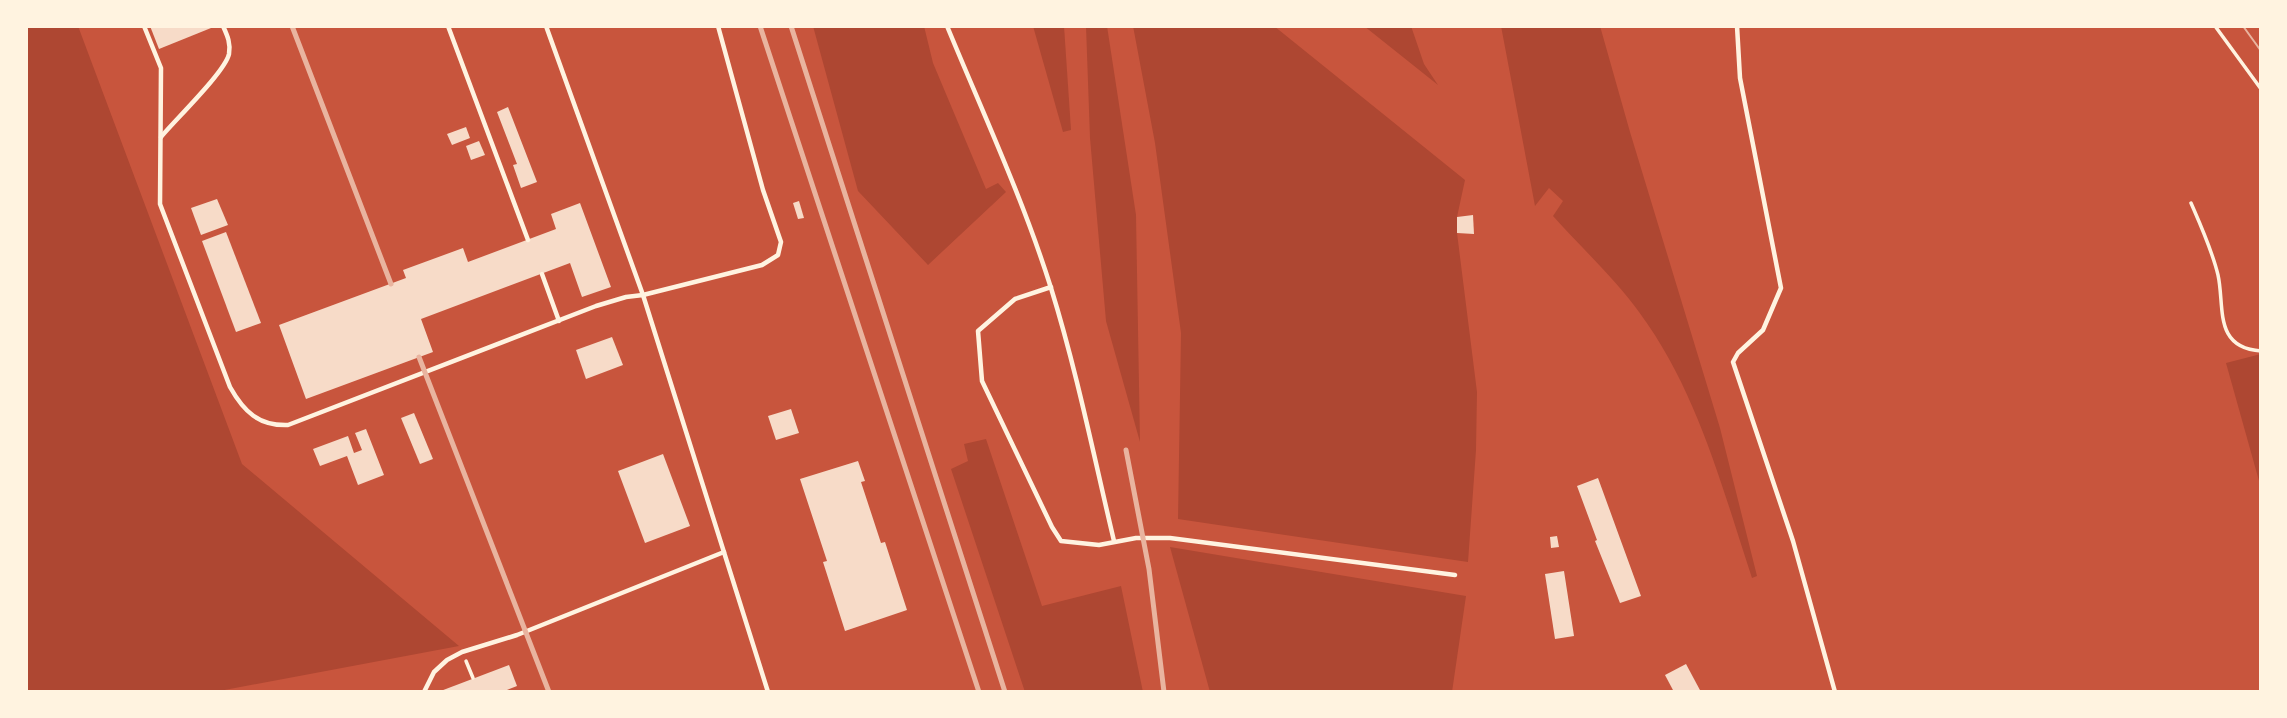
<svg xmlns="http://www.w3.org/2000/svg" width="2287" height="718" font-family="Montserrat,sans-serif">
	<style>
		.green { fill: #ae4732 }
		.building { fill: #f7dbc8 }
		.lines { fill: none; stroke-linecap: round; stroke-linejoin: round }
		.path { stroke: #fff3e0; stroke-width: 3.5 }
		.service { stroke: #fff3e0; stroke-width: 4.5 }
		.tram { stroke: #e9b49f; stroke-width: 2 }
		.rail { stroke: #e9b49f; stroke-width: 5 }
	</style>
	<rect width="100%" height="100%" fill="#c8553d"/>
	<g class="green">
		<path d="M26,26H78L242,464L459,646L214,692H26Z"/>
		<path d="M813,26H924L933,63L986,189L998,183L1006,192L928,265L858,191Z"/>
		<path d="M1033,26H1064L1071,130L1063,132Z"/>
		<path d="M1086,26H1107L1136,215L1140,442L1106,321L1090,138Z"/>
		<path d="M1133,26H1274L1465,180L1457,217V233L1477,392L1476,450L1468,562L1178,519L1181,333L1155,143Z"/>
		<path d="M1364,26H1411L1424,64L1438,85Z"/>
		<path d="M1501,26H1600L1630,132L1720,428L1757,576L1752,578C1722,487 1697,390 1639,312C1616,280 1580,246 1553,216L1563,201L1549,188L1535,206Z"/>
		<path d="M2261,354V488L2226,363Z"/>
		<path d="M986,439L1042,606L1121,586L1143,692H1025L951,469L968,461L964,444Z"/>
		<path d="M1170,547L1466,596L1452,692H1210Z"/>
	</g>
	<g class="building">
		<path d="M150,26H216L159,49Z"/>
		<path d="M508,107L537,182L521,188L513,165L517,164L497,112Z"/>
		<path d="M466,127L470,138L452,145L447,134Z"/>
		<path d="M479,141L485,155L471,160L466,146Z"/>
		<path d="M217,199L228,225L201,235L191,208Z"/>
		<path d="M799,201L804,218L798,219L793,203Z"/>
		<path d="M580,203L611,287L582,297L570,263L421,319L433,352L306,399L279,325L406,278L403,270L463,248L468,262L556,229L551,214Z"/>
		<path d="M1473,215L1474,234L1457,233V217Z"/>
		<path d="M226,232L261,323L236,332L202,241Z"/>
		<path d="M612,337L623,365L586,379L576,350Z"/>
		<path d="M791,409L799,433L776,440L768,416Z"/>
		<path d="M414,413L433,459L420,464L401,418Z"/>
		<path d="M366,429L384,475L358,485L347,456L320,466L313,449L348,436L354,453L362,450L355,433Z"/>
		<path d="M663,454L690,526L645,543L618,471Z"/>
		<path d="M858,461L865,481L861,482L881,543L885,542L907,610L845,631L823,562L827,561L800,479Z"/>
		<path d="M1598,478L1641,596L1620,603L1595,541L1597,540L1577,486Z"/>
		<path d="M1557,536L1559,547L1551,548L1550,537Z"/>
		<path d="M1564,571L1574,636L1555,639L1545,574Z"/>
		<path d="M1686,664L1701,692H1674L1665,675Z"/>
		<path d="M509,665L517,686L502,692H438Z"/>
	</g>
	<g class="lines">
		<g class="path">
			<path d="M2215,26L2261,89"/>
			<path d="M2191,203C2201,226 2212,250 2218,275C2225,306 2213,348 2261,351"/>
			<path d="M466,661L473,678"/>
		</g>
		<g class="service">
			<path d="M144,26L161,68L160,204L230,387C244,412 259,426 288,425L596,306L626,297L643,295L762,265L778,255L781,242L763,190L718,26"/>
			<path d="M448,26L528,240"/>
			<path d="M546,26L643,295L768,692"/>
			<path d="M947,26C983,113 1023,199 1051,288C1077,372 1094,457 1114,541"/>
			<path d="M1737,26L1740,78L1781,288L1763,330L1738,353L1733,362L1793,541L1835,692"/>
			<path d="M161,137C175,120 225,72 229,54C231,43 227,35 223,26"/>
			<path d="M542,274L559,321"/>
			<path d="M1051,287L1015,299L978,331L982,381L1052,527L1061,541L1099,545L1136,538H1170L1455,575"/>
			<path d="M424,692L434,672L447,660L462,652L517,635L724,552"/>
		</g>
		<path class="tram" d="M2243,26L2261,51"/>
		<g class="rail">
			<path d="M292,26L391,284"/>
			<path d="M760,26L979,692"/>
			<path d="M791,26L1005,692"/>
			<path d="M419,357L549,692"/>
			<path d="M1126,450L1149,569L1164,692"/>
		</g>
	</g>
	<rect width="2287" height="718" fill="none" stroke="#fff3e0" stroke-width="56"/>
</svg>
